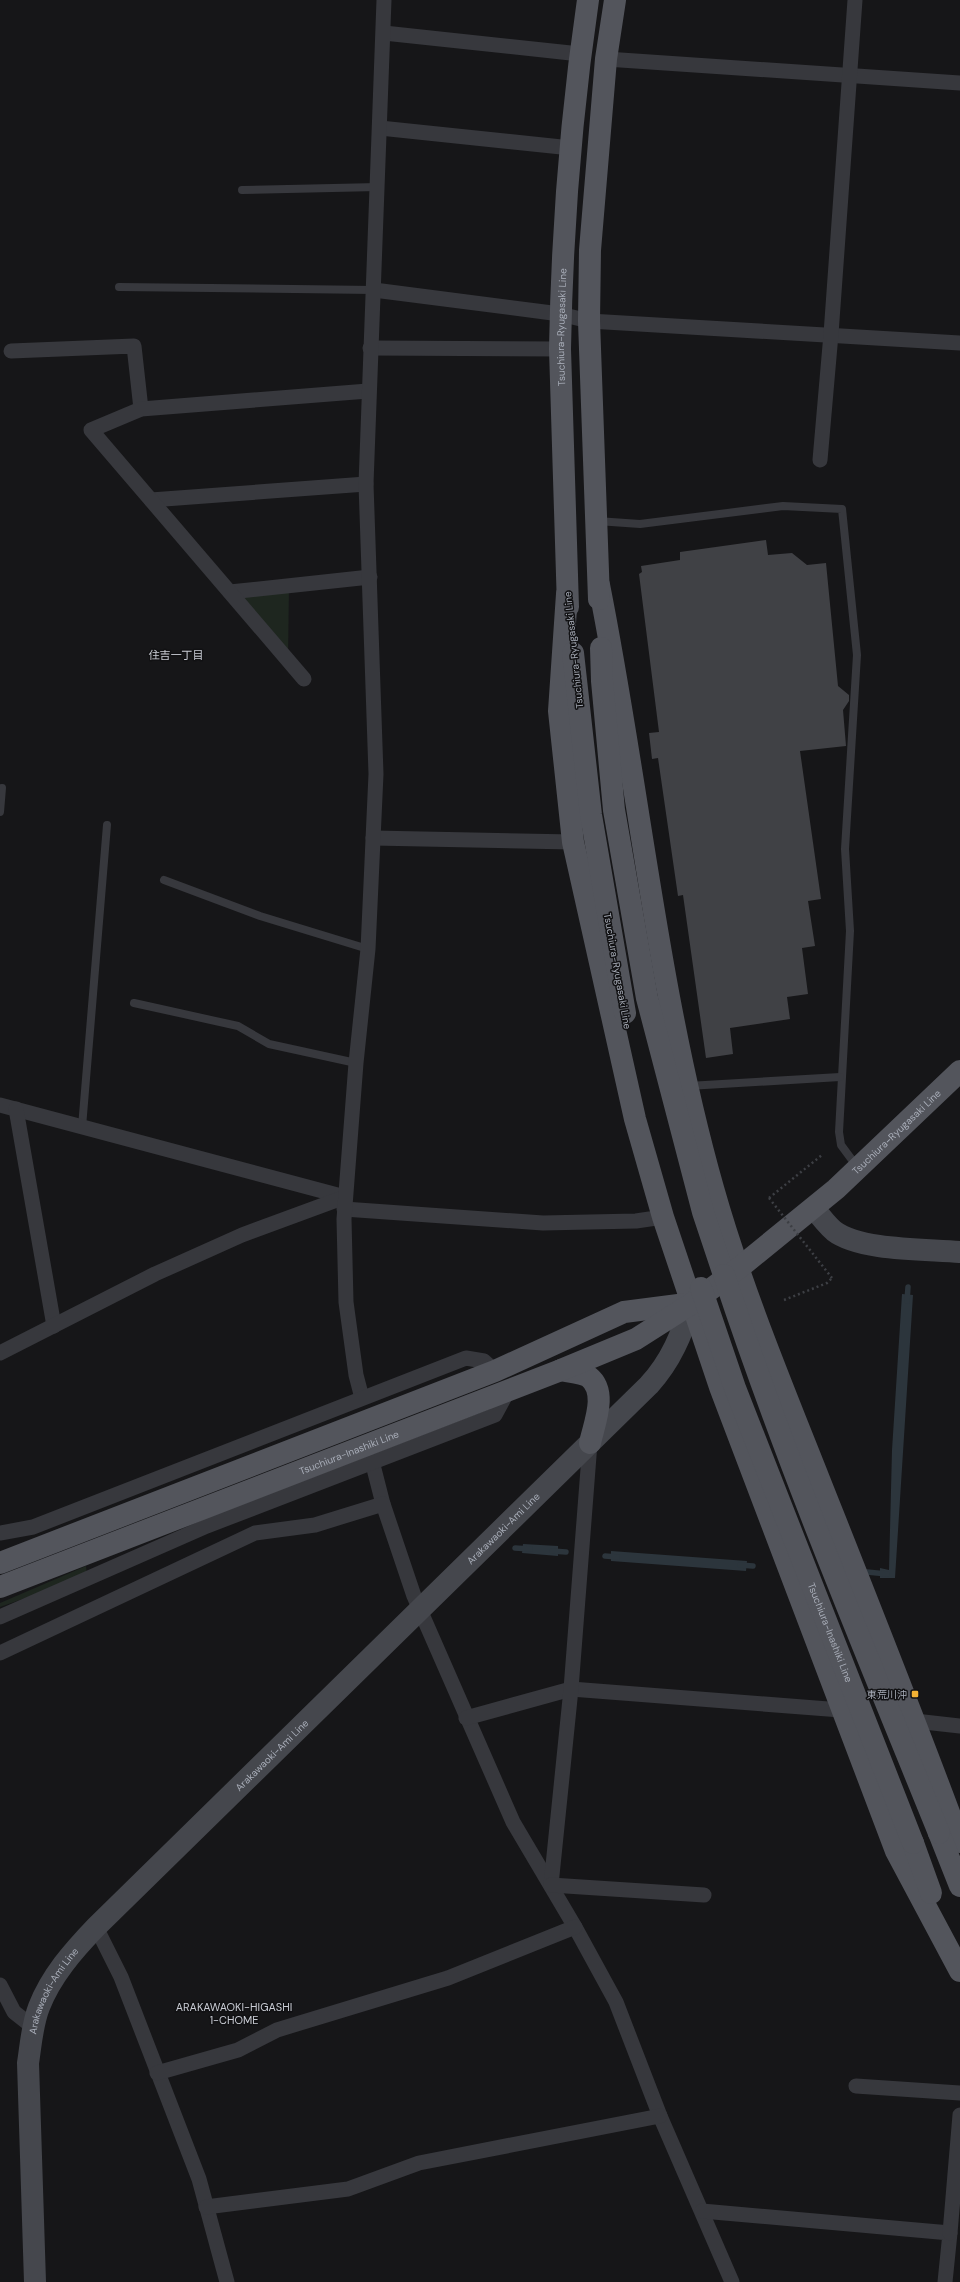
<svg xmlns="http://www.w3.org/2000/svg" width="960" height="2282" font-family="'DM Sans','Noto Sans JP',sans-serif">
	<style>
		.green { fill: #1e261f }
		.water { fill: #2c353c }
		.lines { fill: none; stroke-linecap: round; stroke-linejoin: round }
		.stream { stroke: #2c353c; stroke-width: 5.5 }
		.building { fill: #404145 }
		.path { stroke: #3d3f44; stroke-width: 2.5; stroke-dasharray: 2 3; stroke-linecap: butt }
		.lane { stroke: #37383d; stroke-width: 8 }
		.street { stroke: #37383d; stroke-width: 15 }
		.secondary { stroke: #45474d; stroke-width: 22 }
		.primary { stroke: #53555c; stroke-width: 22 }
		.path-bridge { stroke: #3d3f44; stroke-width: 2.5; stroke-dasharray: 2 3; stroke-linecap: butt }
		.primary-bridge { stroke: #53555c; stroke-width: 22 }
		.poi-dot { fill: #f2b134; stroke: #111113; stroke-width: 1.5 }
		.labels { text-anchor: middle; stroke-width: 3; stroke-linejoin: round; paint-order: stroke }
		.street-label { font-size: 10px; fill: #a8adb8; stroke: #111113 }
		.poi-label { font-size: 10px; fill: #a8adb8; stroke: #111113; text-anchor: end }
		.neighbourhood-label { font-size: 11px; fill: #c9ccd4; stroke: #111113 }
	</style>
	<rect width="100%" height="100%" fill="#161618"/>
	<g class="green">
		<path d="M289,586L288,659L230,592Z"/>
		<path d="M86,1566L87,1576L0,1607V1603Z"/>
	</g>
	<g class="water">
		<path d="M902,1294L913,1295L895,1578H880V1568L889,1570L892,1450Z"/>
		<path d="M523,1544L558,1546V1556L522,1553Z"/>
		<path d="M611,1551L747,1561L746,1571L611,1561Z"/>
	</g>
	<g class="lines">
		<g class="stream">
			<path d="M907,1301L908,1287"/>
			<path d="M515,1548L530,1549"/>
			<path d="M552,1551L566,1552"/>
			<path d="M605,1556L617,1557"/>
			<path d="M740,1565L753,1566"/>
			<path d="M867,1572L887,1574"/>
		</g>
	</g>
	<path class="building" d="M766,540L768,555L792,553L807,565L826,563L838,686L849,695V701L843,710L846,746L800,751L821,899L808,901L815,946L802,948L808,994L787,997L790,1019L730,1028L733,1054L706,1058L683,895L678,896L658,758L652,759L649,733L659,732L639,574L642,572L641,566L680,560V552Z"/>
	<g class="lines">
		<g class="path">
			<path d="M769,1198L822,1155"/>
			<path d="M784,1300L827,1283L832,1278"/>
		</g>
		<g class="lane">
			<path d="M242,190L378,187"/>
			<path d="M119,287L374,290"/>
			<path d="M597,521L640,524L783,506L842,509L857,655L845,849L850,931L839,1132L841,1145L858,1168"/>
			<path d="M0,812L2,788"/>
			<path d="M164,880L260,916L368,949"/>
			<path d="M134,1003L238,1026L269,1044L356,1063"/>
			<path d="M688,1086L840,1077"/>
			<path d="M82,1127L107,825"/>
		</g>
		<g class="street">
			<path d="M384,33L580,54"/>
			<path d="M606,59L960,83"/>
			<path d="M380,128L571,148"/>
			<path d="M374,290L560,314L589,321L960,343"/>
			<path d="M370,348L560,349"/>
			<path d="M11,351L134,346L141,409"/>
			<path d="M820,460L831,334L855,0"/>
			<path d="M151,500L366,484"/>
			<path d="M230,592L370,577"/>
			<path d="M304,679L91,430L141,409L368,391"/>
			<path d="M373,838L573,842"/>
			<path d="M0,1105L345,1197"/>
			<path d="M16,1109L54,1326"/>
			<path d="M344,1209L543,1223L636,1221L663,1217"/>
			<path d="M0,1353L155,1274L242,1235L345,1197"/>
			<path d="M362,1398L356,1375L346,1302L344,1219L356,1063L368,949L376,774L366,484L384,0"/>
			<path d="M372,1461L383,1504"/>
			<path d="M0,1533L33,1527L466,1358L484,1361L495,1371"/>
			<path d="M0,1617L207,1526L495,1415L509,1389"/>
			<path d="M0,1653L255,1533L315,1525L383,1504L414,1596L513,1822L575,1927L616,2002L660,2116L732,2282"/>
			<path d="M466,1718L571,1689L841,1710"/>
			<path d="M915,1721L960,1726"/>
			<path d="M551,1885L571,1689L590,1443"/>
			<path d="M551,1885L704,1895"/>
			<path d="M96,1927L121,1977L199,2179L227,2282"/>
			<path d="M0,1985L14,2012L33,2027"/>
			<path d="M157,2073L238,2050L277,2030L448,1978L575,1927"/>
			<path d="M856,2086L960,2093"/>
			<path d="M206,2207L348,2189L419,2163L660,2116"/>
			<path d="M702,2211L950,2233L945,2282"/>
			<path d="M950,2233L960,2115"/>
		</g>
		<g class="secondary">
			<path d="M814,1208C820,1216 827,1225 834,1231C860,1251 927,1249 960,1252"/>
			<path id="s1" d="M35,2282L28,2063C31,2044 32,2025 39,2007C51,1976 73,1951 96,1927L649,1385C671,1361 682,1334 691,1304"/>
		</g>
		<g class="primary">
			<path d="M599,585C639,786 657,991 713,1188C741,1287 781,1383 819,1479C867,1600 915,1720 960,1842"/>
			<path d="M567,594L559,711L573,842L635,1119L663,1217L720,1387L896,1851L960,1971"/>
			<path d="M599,599L589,321L590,250L606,59L615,0"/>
			<path id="s2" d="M568,607L560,349C562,233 571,115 588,0"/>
			<path d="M601,648L602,681L614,810L647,998L703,1212L724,1275"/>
			<path d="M573,653L591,815L625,1013"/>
			<path d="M561,1370C569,1372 582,1373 589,1377C608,1392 594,1424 590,1443"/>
			<path d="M0,1563L495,1371L624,1312L686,1304"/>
			<path id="s3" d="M0,1587L561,1370L636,1339L691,1304L739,1268L836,1189L960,1071"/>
			<path d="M939,1833L960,1886"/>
			<path d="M913,1843L931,1893"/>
		</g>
		<path class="path-bridge" d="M769,1198L832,1278"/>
		<g class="primary-bridge">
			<path d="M724,1275C787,1465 864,1648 939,1833"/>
			<path id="s4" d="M701,1288L735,1388L913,1843"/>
		</g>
	</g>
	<rect class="poi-dot" x="911" y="1690" width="8" height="8" rx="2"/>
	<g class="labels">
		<g class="street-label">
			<text dy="4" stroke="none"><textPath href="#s2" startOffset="280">Tsuchiura-Ryugasaki Line</textPath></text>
			<text transform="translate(573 650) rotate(-96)" y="4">Tsuchiura-Ryugasaki Line</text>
			<text transform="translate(618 971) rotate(80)" y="4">Tsuchiura-Ryugasaki Line</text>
			<text dy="4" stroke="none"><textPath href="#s3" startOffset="1016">Tsuchiura-Ryugasaki Line</textPath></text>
			<text dy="4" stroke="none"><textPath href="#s3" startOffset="374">Tsuchiura-Inashiki Line</textPath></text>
			<text dy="4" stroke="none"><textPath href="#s1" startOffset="945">Arakawaoki-Ami Line</textPath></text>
			<text dy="4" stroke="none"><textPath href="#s4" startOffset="368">Tsuchiura-Inashiki Line</textPath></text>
			<text dy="4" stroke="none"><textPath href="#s1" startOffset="621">Arakawaoki-Ami Line</textPath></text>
			<text dy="4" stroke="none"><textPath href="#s1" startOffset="297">Arakawaoki-Ami Line</textPath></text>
		</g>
		<g class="poi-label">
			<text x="907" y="1698">東荒川沖</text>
		</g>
		<g class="neighbourhood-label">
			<text x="176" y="659">住吉一丁目</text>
			<text x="234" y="2011">ARAKAWAOKI-HIGASHI<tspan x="234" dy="13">1-CHOME</tspan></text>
		</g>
	</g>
</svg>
